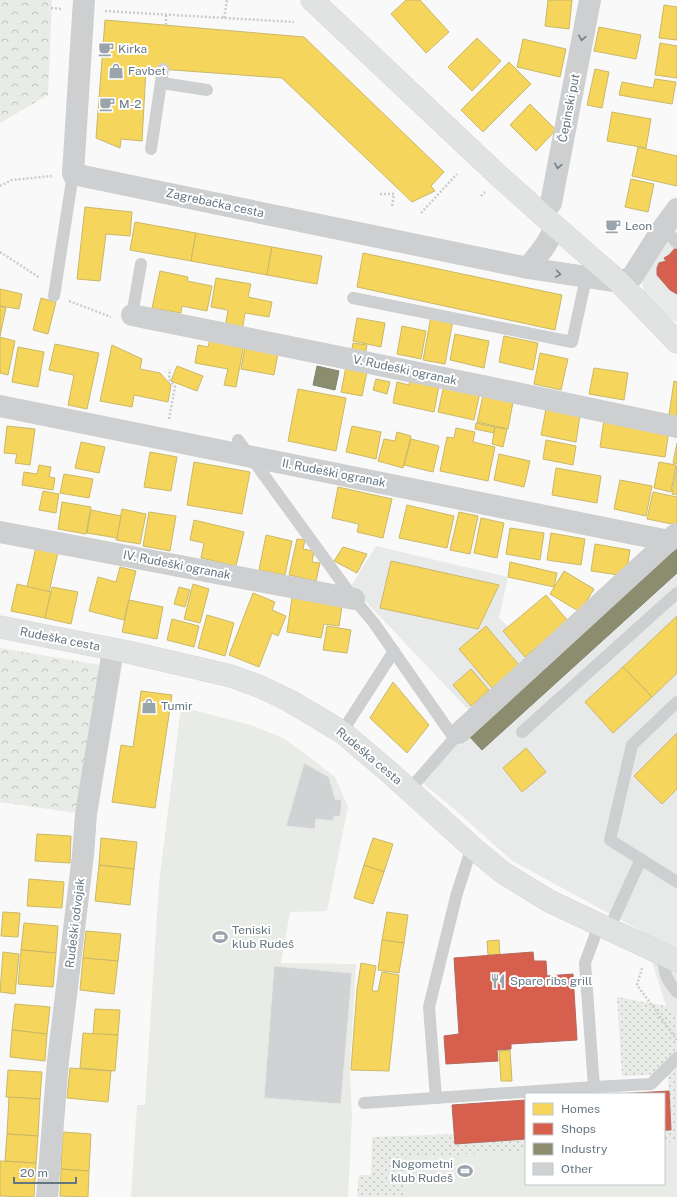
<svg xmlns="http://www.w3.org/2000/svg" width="677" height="1197" font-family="'Public Sans',sans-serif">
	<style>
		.built { fill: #e8e9e9 }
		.grass { fill: url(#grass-dots) }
		.forest { fill: url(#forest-crowns) }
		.pitch { fill: #e8ebe6 }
		.homes { fill: #f6d55c; stroke: #cab868 }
		.shops { fill: #d6604d; stroke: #b4675d }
		.industry { fill: #8c8c6e; stroke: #808574 }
		.building { fill: #d0d2d3; stroke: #e8e8e8 }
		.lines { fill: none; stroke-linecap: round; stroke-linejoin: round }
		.secondary-casing { stroke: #d5d6d7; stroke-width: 23 }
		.path { stroke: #cbcccd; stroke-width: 2.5; stroke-dasharray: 2 2; stroke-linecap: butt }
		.lane { stroke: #cecfd0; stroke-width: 12 }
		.street { stroke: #cecfd0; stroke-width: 22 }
		.secondary { stroke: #e1e2e2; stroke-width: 22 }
		.oneway { stroke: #707f8b }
		.labels { text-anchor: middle; stroke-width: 4; stroke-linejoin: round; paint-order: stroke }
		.poi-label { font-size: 12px; fill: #657683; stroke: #fff; text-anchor: start }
		.street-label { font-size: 12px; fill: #657683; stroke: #fff }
	</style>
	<defs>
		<pattern id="grass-dots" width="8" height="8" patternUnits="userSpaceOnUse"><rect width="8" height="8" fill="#e8ebe6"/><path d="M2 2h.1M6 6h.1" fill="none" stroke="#c0c3c0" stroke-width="1.8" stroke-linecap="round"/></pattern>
		<pattern id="forest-crowns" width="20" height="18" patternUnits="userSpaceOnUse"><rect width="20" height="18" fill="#e8ebe6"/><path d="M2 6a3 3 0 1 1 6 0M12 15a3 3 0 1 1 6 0" fill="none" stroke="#c0c3c0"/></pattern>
	</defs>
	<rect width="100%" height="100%" fill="#f9f9f9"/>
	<g class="built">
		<path d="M677,224V322L671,319L644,293L642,280Z"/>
		<path d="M677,543V1020L666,1006L643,932L511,860L452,807L421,782L475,717L351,586L376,546L508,577L499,618L543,657Z"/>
	</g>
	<g class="grass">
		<path d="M617,997L666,1006L677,1020V1142L664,1143V1130H671L668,1074L622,1076Z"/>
		<path d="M454,1134L455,1144L526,1139V1151L404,1158L406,1197H357L359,1175H371L372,1137Z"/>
	</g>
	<g class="forest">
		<path d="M0,0H52L48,95L0,123Z"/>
		<path d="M0,648L100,665L77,813L0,802Z"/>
	</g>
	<g class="pitch">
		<path d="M181,707L251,725L283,738L308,756L335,777L348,807L327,911L290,912L281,963L356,964L350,1070L352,1118L348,1197H131L137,1105H145L159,883Z"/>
		<path d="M677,1142V1197H406L404,1158L526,1151V1184H664V1143Z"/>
	</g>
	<g class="homes">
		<path d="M406,0H420L449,32L426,53L391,14Z"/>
		<path d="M548,0H572L569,29L545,26Z"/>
		<path d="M664,5L677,7V40L659,38Z"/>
		<path d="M105,20L304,37L444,172L431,186L435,191L412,202L282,78L146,68L142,141L121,139L120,148L96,138Z"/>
		<path d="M599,27L641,35L636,59L594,51Z"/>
		<path d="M477,38L501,61L472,91L448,67Z"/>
		<path d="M523,39L566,49L560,77L517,67Z"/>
		<path d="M660,43L677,46V78L655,75Z"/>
		<path d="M509,62L531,84L483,132L461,110Z"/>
		<path d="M595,69L609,72L602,108L587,105Z"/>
		<path d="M655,79L676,82L672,104L619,95L622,82L653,88Z"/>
		<path d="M530,104L556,130L536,151L510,125Z"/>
		<path d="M612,112L651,119L646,148L607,141Z"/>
		<path d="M638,147L677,156V186L632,176Z"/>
		<path d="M631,179L654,184L648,212L625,207Z"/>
		<path d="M85,207L132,212L130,236L106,234L100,281L77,279Z"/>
		<path d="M135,222L196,233L191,261L130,250Z"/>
		<path d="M196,233L272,247L267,275L191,261Z"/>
		<path d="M272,247L322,256L317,284L267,275Z"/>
		<path d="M363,253L562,295L555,330L357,287Z"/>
		<path d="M160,271L188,277L187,281L212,286L207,311L182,306L181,313L152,308Z"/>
		<path d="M216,278L251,284L248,297L272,302L269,317L245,313L242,331L225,328L228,310L211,307Z"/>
		<path d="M0,289L22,294L19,309L0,306Z"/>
		<path d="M41,298L56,302L48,334L33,330Z"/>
		<path d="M0,306L6,308L0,336Z"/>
		<path d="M431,316L453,320L445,364L423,360Z"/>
		<path d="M357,318L385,323L381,347L353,341Z"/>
		<path d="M402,326L426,331L421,359L397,354Z"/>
		<path d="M455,334L489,341L484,368L450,360Z"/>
		<path d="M504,336L538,343L533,370L499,362Z"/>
		<path d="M0,337L15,341L8,375L0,373Z"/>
		<path d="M210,338L244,344L236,387L224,385L228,369L195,363L198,345L208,347Z"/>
		<path d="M353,343L367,345L365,356L351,354Z"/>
		<path d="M55,344L99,353L87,409L68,405L74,375L49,370Z"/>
		<path d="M112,345L142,359L140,369L160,373L171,385L168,402L134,395L132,407L100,401Z"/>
		<path d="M18,347L44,352L38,387L12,382Z"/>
		<path d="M245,347L278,353L274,375L241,369Z"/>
		<path d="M540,353L568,359L561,390L534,384Z"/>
		<path d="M177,366L203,376L197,391L171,381Z"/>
		<path d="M346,367L367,372L362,396L341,392Z"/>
		<path d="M594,368L628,373L624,400L589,394Z"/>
		<path d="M376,379L390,382L387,394L373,390Z"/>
		<path d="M410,379L439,386L434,412L393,403L397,382L409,385Z"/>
		<path d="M674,381L677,382V416L669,415Z"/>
		<path d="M444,385L480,392L474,420L438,412Z"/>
		<path d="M298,389L346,398L336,451L288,441Z"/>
		<path d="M483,396L513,402L508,429L477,422Z"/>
		<path d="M546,409L580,415L576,442L541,435Z"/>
		<path d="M604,420L669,430L665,457L600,447Z"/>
		<path d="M476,423L495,427L494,433L475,429Z"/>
		<path d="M7,426L35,429L30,465L15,463L17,454L4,453Z"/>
		<path d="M352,426L381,432L376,459L346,452Z"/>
		<path d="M495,427L507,429L503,447L492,444Z"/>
		<path d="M456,428L475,432L473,442L495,447L488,481L440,471L447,437L454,438Z"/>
		<path d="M397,432L411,436L403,468L378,461L384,439L395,441Z"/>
		<path d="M411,439L439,446L433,472L404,465Z"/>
		<path d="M546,440L576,446L573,465L543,459Z"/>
		<path d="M81,442L105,447L99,473L75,468Z"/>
		<path d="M677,443V464L673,463Z"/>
		<path d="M150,452L177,457L171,491L144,487Z"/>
		<path d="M499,454L530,461L524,487L494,480Z"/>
		<path d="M194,462L250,472L242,514L187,505Z"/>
		<path d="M659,462L676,465L671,492L654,488Z"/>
		<path d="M39,465L51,467L49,477L55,478L53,490L22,485L24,472L37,474Z"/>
		<path d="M677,466V495L672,494Z"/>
		<path d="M556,468L601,476L597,503L552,495Z"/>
		<path d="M64,474L93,479L89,498L60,493Z"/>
		<path d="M620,480L652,486L646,516L614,509Z"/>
		<path d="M338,487L392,499L383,538L357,532L359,524L332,518Z"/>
		<path d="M43,491L59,494L56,513L39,510Z"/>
		<path d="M653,492L677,497V525L647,519Z"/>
		<path d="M62,502L91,507L86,534L58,529Z"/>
		<path d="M407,505L454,516L447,548L399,538Z"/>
		<path d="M122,509L146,514L140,544L116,540Z"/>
		<path d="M91,510L121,516L117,538L87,533Z"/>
		<path d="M149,512L176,516L170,551L143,546Z"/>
		<path d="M459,512L478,516L470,554L450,550Z"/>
		<path d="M481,518L504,523L497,558L474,553Z"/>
		<path d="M194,520L244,532L236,566L201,558L204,543L190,540Z"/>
		<path d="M510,528L544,533L540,560L506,554Z"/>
		<path d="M551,533L585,539L581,565L547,560Z"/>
		<path d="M266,535L292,541L285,575L259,570Z"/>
		<path d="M297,539L305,540L303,549L314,551L312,562L320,563L316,581L289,575Z"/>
		<path d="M595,544L630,550L626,576L591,571Z"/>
		<path d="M36,547L58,552L49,592L27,587Z"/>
		<path d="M343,547L367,554L357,573L334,561Z"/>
		<path d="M391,561L499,585L478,629L380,608Z"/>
		<path d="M510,562L557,573L554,587L508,577Z"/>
		<path d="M120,567L136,571L124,620L89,611L98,577L116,582Z"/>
		<path d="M564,571L594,589L580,612L550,594Z"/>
		<path d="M17,584L51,592L45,618L11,611Z"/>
		<path d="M193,584L209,589L200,623L184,619Z"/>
		<path d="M52,587L78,592L71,624L45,618Z"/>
		<path d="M179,587L190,590L185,607L174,604Z"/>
		<path d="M253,593L275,602L272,610L286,616L278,636L272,633L259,667L229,655Z"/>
		<path d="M546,595L568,621L525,657L503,631Z"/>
		<path d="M292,598L342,606L339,626L324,624L321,638L287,632Z"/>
		<path d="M129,600L163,607L157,639L122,632Z"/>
		<path d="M207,615L234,623L225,656L198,648Z"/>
		<path d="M677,616V673L652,697L623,667Z"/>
		<path d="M172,619L199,626L194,647L167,640Z"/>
		<path d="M327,626L351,630L347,653L323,650Z"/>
		<path d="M486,626L519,665L492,688L459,649Z"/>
		<path d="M623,667L652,697L613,733L585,702Z"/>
		<path d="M471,669L489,690L471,706L453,685Z"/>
		<path d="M393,682L429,725L407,753L370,718Z"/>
		<path d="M141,691L172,695L155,808L112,802L121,745L133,747Z"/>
		<path d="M677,733V789L662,804L634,776Z"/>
		<path d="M526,748L546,772L522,792L503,768Z"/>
		<path d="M37,834L71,836L70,863L35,861Z"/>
		<path d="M101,838L137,842L134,869L99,865Z"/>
		<path d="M373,838L393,844L384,872L364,865Z"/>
		<path d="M99,865L134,869L130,905L95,901Z"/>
		<path d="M364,865L384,872L373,904L354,898Z"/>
		<path d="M29,879L64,882L62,908L27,906Z"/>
		<path d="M3,912L20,913L18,937L1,936Z"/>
		<path d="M387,912L408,915L404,943L382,940Z"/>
		<path d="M24,923L58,926L56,953L21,950Z"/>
		<path d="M86,931L121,934L118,961L83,958Z"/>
		<path d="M382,940L404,943L399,973L378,970Z"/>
		<path d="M499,940L500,955H488L487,941Z"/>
		<path d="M21,950L56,953L53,987L18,984Z"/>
		<path d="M3,952L19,954L15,994L0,992Z"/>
		<path d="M83,958L118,961L114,994L80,990Z"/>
		<path d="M361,963L376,966L372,991H378L382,972L399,975L389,1071L351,1070L357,989Z"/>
		<path d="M15,1004L50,1007L47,1034L12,1030Z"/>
		<path d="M95,1009L120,1010L118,1035L93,1034Z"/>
		<path d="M12,1030L47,1034L45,1061L10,1057Z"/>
		<path d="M83,1033L118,1035L115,1071L80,1068Z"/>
		<path d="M510,1050L512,1081H501L499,1051Z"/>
		<path d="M70,1068L111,1071L108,1102L67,1098Z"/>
		<path d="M8,1070L42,1072L40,1099L6,1097Z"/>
		<path d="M9,1097L40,1099L38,1136L7,1134Z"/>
		<path d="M63,1132L91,1134L89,1171L61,1169Z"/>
		<path d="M7,1134L38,1136L36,1163L5,1161Z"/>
		<path d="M0,1161L36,1163L34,1197L0,1196Z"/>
		<path d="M61,1169L89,1171L88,1197L60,1196Z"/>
	</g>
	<g class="shops">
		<path d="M677,246V263L669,255Z"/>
		<path d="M669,255L677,263V294L670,290L657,275V268L659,263L666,261L664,258Z"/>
		<path d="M533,952L534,961H546L547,976L573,974L577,1040L511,1044V1049L497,1050L498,1061L446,1064L444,1036L459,1034L454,958Z"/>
		<path d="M669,1091L671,1130H664V1094H617Z"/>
		<path d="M526,1100V1139L455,1144L452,1105Z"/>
	</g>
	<g class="industry">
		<path d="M317,366L339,371L335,390L313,385Z"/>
		<path d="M677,545V573L482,750L468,735Z"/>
	</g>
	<g class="building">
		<path d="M304,763L329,777L335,799L342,800L340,817L334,816L333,821L316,819L315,829L286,826Z"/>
		<path d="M274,966L352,973L341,1104L264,1098Z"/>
	</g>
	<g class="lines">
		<defs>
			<g id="secondary">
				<path d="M312,0L500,177L556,227L619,282L677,342"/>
				<path d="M0,627L128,652L231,676L261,687L290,701L342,732L388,771L472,847L502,872L549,901L677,961"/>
			</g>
		</defs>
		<use href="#secondary" class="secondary-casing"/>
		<g class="path">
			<path d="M51,8L62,9"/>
			<path d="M105,11L294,22"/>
			<path d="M224,18L227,0"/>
			<path d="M166,25V15"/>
			<path d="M0,186L12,180L52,176"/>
			<path d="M380,194H394L392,206"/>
			<path d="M481,196L485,192"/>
			<path d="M421,213L457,174"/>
			<path d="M0,252L40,278"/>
			<path d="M69,301L111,317"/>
			<path d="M169,419L175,387L169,379L170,369"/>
			<path d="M642,968L637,985L677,1040"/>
		</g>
		<g class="lane">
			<path d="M162,83L207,90"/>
			<path d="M151,149L163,69"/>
			<path d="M663,228L677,243"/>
			<path d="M54,296L73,174"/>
			<path d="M353,298L572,342L586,278"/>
			<path d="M132,315L141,264"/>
			<path d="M238,440L250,456L354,599L374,623L454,738"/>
			<path d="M677,702L632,745L610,840L677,882"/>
			<path d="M342,732L394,651"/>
			<path d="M522,732L677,593"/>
			<path d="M409,790L417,781L459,733"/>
			<path d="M609,929L641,859"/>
			<path d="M663,954C664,971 665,979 677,992"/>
			<path d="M594,1087L651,1084L677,1058"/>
			<path d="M436,1098L429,1007L457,893L472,847"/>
			<path d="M364,1103L594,1087L585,963L599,925"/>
		</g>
		<g class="street">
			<path d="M84,0L73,174L528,268"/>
			<path d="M541,213L551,203L590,0"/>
			<path d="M556,227L545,246L528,268L619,282L632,277L663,228L677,209"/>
			<path d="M132,315L483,386L677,427"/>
			<path d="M0,406L669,541"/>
			<path d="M0,532L354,599"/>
			<path d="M459,733L676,534"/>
			<path d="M47,1197L58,1061L83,855L86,814L113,650"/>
		</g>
		<use href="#secondary" class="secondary"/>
	</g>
	<defs><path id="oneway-chevron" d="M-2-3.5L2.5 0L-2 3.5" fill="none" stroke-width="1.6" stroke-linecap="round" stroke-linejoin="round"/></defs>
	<g class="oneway">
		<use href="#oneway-chevron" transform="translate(582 38) rotate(101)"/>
		<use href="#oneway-chevron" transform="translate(558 166) rotate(101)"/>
		<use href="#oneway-chevron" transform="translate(558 274) rotate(9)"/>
	</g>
	<defs>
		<symbol id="cafe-bare" viewBox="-9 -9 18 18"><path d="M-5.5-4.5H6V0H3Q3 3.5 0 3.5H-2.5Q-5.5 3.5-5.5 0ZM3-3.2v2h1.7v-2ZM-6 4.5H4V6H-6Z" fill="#99a4ac" stroke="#fff" stroke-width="2.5" paint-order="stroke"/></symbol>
		<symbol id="shop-bare" viewBox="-9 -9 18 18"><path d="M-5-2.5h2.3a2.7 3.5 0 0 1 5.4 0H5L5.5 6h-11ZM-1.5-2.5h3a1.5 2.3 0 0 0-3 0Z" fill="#99a4ac" stroke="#fff" stroke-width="2.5" paint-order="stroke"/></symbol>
		<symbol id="stadium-bare" viewBox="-9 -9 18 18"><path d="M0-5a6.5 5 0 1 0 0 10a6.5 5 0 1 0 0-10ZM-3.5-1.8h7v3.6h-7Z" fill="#99a4ac" stroke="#fff" stroke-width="2.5" paint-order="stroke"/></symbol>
		<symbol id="restaurant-bare" viewBox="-9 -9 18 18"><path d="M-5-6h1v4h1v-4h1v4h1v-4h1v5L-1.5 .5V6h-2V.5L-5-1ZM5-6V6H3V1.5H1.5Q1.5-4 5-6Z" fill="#99a4ac" stroke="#fff" stroke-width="2.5" paint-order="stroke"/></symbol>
	</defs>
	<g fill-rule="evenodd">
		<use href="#cafe-bare" x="95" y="38" width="22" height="22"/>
		<use href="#shop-bare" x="105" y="60" width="22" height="22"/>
		<use href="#cafe-bare" x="96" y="93" width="22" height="22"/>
		<use href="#cafe-bare" x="602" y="215" width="22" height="22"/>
		<use href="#shop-bare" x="138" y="695" width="22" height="22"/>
		<use href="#stadium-bare" x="209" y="926" width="22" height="22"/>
		<use href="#restaurant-bare" x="487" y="970" width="22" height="22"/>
		<use href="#stadium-bare" x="454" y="1160" width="22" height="22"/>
	</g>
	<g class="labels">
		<g class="poi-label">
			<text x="118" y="53">Kirka</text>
			<text x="128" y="75">Favbet</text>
			<text x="119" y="108">M-2</text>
			<text x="625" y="230">Leon</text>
			<text x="161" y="710">Tumir</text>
			<text x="232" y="934">Teniski<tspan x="232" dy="14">klub Rudeš</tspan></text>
			<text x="510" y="985">Spare ribs grill</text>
			<text x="453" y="1168" text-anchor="end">Nogometni<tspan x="453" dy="14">klub Rudeš</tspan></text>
		</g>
		<g class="street-label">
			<text transform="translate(569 108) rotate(-79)" y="4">Čepinski put</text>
			<text transform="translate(215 203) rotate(12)" y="4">Zagrebačka cesta</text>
			<text transform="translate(405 370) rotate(12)" y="4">V. Rudeški ogranak</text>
			<text transform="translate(334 473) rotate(11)" y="4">II. Rudeški ogranak</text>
			<text transform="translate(177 565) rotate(11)" y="4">IV. Rudeški ogranak</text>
			<text transform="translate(60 639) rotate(11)" y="4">Rudeška cesta</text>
			<text transform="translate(369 756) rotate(40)" y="4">Rudeška cesta</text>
			<text transform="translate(75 923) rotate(-83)" y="4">Rudeški odvojak</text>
		</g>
	</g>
	<rect x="525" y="1093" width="140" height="92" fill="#ffffff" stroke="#c1c8cd"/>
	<rect x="533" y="1103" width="20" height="12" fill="#f6d55c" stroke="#c1c8cd"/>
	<text x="561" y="1113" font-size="12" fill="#657683">Homes</text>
	<rect x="533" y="1123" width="20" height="12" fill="#d6604d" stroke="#c1c8cd"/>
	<text x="561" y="1133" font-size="12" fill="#657683">Shops</text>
	<rect x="533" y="1143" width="20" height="12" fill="#8c8c6e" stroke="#c1c8cd"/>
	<text x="561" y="1153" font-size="12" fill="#657683">Industry</text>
	<rect x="533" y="1163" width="20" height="12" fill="#d0d2d3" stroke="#c1c8cd"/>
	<text x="561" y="1173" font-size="12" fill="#657683">Other</text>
	<path d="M14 1177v6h62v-6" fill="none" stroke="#657683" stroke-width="2"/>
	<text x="20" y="1177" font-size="12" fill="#657683" stroke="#ffffff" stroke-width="3" paint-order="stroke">20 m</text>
</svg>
